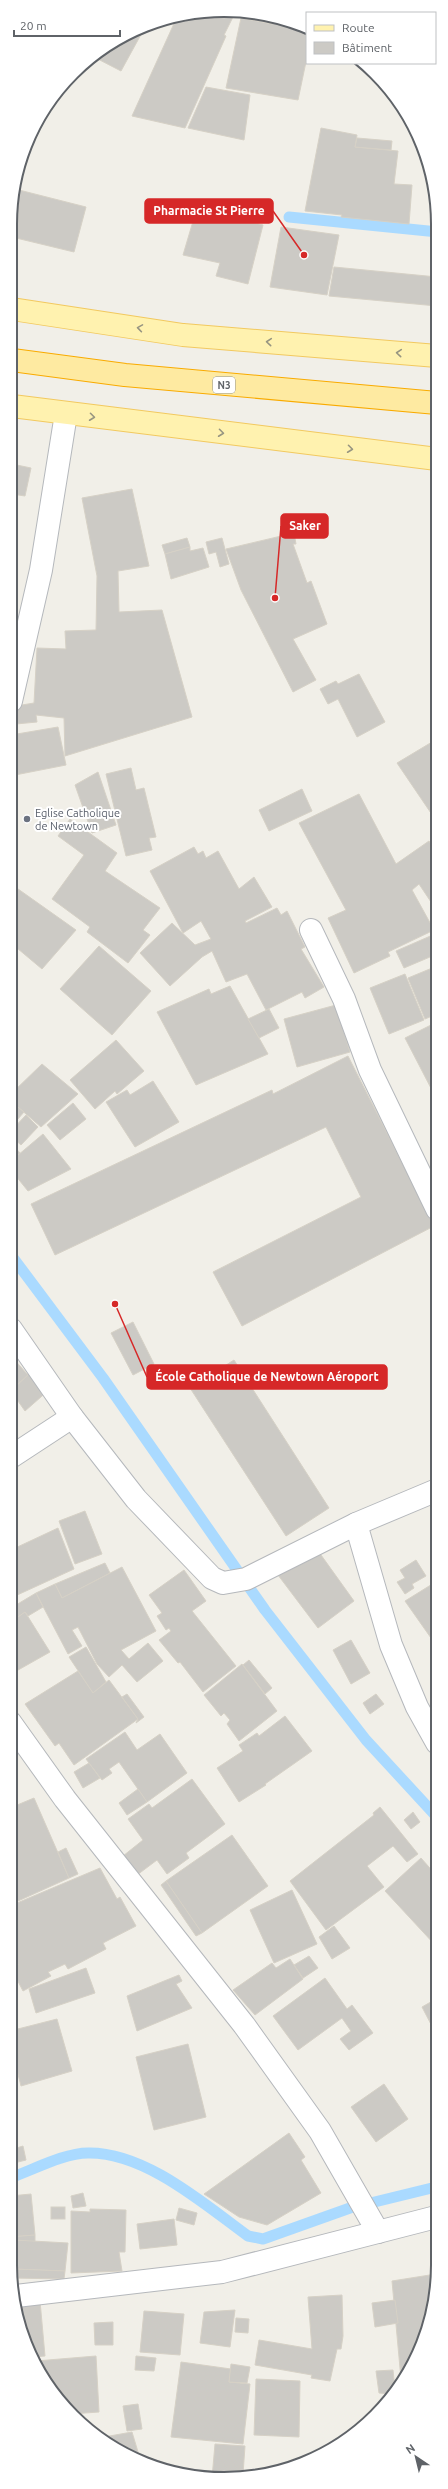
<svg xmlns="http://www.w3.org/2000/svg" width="448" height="2489" font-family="Ubuntu,sans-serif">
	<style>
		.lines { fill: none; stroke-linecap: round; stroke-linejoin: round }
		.stream { stroke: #aadaff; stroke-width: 11 }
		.building { fill: #cccac5; stroke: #d6d1c6 }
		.minor-casing { stroke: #b5b8bc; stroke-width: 24 }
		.primary-casing { stroke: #f2c960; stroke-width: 24 }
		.trunk-casing { stroke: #f9ab00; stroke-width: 24 }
		.minor { stroke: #fff; stroke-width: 22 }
		.primary { stroke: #fff2af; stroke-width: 22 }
		.trunk { stroke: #feeaa1; stroke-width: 22 }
		.oneway { stroke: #979581 }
		.worship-dot { fill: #6b7280; stroke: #fff; stroke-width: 1.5 }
		.labels { text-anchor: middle; stroke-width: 4; stroke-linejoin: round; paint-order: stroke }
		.shield { fill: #fff; stroke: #8f9295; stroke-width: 1 }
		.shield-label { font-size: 10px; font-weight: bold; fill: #5f6368 }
		.worship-label { font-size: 11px; fill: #5b616d; stroke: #fff; text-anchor: start }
		.rim { fill: none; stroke: #5f6368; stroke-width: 2 }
		.leader { fill: none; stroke: #d62828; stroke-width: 1.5 }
		.callout-dot { fill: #d62828; stroke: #fff; stroke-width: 1.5 }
		.callout { fill: #d62828; stroke: #d62828; stroke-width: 1.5 }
		.callout-label { font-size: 12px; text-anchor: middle; font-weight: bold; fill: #fff }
	</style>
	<rect width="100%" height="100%" fill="#f1efe8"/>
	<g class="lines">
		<g class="stream">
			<path d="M289,217L438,232"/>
			<path d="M11,1255L103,1378L265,1610L366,1740L436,1816"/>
			<path d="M10,2178C33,2170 64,2153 88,2153C145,2152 204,2204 248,2236L263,2239L350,2208L436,2187"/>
		</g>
	</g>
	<g class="building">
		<path d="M252,12L307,29V57L298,100L226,88L241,18L272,24L244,13Z"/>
		<path d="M235,13L224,35L226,36L185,128L132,116L177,17Z"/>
		<path d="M144,29L121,71L92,56L94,54Z"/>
		<path d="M206,87L250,95L244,140L188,128Z"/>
		<path d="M321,128L357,135L355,147L398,151L394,184L412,185L409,224L341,217L342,215L305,211Z"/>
		<path d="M357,138L392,141L391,150L355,147Z"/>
		<path d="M19,190L86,207L74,252L12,237V214Z"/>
		<path d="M199,201L235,209L233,217L263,225L248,284L216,276L220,263L183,255Z"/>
		<path d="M281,227L339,235L327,295L270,287Z"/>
		<path d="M334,267L437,277V306L329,296Z"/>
		<path d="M12,464L31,468L25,496L12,494Z"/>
		<path d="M132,489L149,566L118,571L119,612L162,610L192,717L65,756L64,718L36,715L37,722L16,724V706L34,703L37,648L66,649L65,631L96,630L97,576L82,498Z"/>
		<path d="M294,533L296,544H293L307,583L311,581L327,624L293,639L316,680L293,692L241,590L226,549Z"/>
		<path d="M187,538L190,547L165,554L162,545Z"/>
		<path d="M222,538L229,564L220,567L216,552L209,554L206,542Z"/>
		<path d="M12,539L16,540L14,555L11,554Z"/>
		<path d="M190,547V551L203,548L209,567L171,579L165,554Z"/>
		<path d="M359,674L385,722L357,737L338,699L328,704L320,689L336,681L338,684Z"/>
		<path d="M58,727L66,765L15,775L11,756V735Z"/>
		<path d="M437,739V822L397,763Z"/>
		<path d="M131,768L136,790L144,788L156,837L149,838L152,850L126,856L106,774Z"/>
		<path d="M98,772L116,825L92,833L75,785Z"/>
		<path d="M302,789L312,811L269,831L259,810Z"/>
		<path d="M359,794L396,864L429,841L437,853V902L433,905L419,884L412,890L434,930L388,952L390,956L354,973L328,918L346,910L299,823Z"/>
		<path d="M70,819L117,853L105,871L160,908L143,930L150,935L128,963L87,932L90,927L52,899L84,855L58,836Z"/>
		<path d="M194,847L198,854L203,851L206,858L218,851L239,889L254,877L272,907L245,921L246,923L277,908L281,915L287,911L305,947L301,949L324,987L305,998L302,992L266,1010L247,974L226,982L212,951L202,957L170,986L140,953L172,923L195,945L211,939L201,921L183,933L150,871Z"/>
		<path d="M11,884L76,930L42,969L11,943Z"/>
		<path d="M435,934L437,939V954L404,968L396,951Z"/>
		<path d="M99,946L151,991L112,1035L60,989Z"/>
		<path d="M437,966V1014L425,1019L408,978Z"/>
		<path d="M405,974L424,1020L389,1034L370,988Z"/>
		<path d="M230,986L268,1054L196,1085L157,1012L209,989L211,994Z"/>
		<path d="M336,1005L350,1052L297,1067L284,1019Z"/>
		<path d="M269,1009L279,1028L259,1038L248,1019Z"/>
		<path d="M437,1022V1093L434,1094L405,1038Z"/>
		<path d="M116,1040L144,1071L117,1094L115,1091L95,1109L70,1080Z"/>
		<path d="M348,1056L434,1226L242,1326L213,1272L361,1197L326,1127L55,1255L31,1204L272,1090L273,1094Z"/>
		<path d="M42,1064L78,1094L41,1127L11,1101V1094Z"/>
		<path d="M153,1081L179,1122L135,1147L106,1102L127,1090L130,1095Z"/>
		<path d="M13,1103L24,1112L11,1127V1106Z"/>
		<path d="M73,1103L86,1119L60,1140L47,1125Z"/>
		<path d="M26,1115L38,1127L21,1145L11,1136V1131Z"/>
		<path d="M43,1134L71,1169L28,1191L11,1170V1161Z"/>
		<path d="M11,1143L20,1153L11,1161Z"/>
		<path d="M133,1322L154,1364L133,1375L111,1333Z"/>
		<path d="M11,1356L28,1375L11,1391Z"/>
		<path d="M234,1360L329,1508L286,1536L190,1388Z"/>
		<path d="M33,1370L50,1389L25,1411L11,1391Z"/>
		<path d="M85,1511L102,1554L75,1564L59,1521Z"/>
		<path d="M58,1528L74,1569L15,1596L11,1584V1550Z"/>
		<path d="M316,1548L354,1601L318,1628L278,1575Z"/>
		<path d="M416,1560L426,1576L412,1584L414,1588L405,1594L397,1582L405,1578L400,1570Z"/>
		<path d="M105,1563L110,1573L62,1598L55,1584Z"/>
		<path d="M122,1567L156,1631L121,1650L129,1659L148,1643L163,1661L137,1682L122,1665L109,1677L97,1664L78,1627L72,1630L82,1646L68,1654L36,1593L55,1584L62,1598Z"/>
		<path d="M184,1570L206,1601L192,1611L236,1666L203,1692L180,1662L178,1663L159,1640L171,1631L169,1628L166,1630L157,1616L162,1613L149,1595Z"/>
		<path d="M437,1575V1635L431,1638L405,1601L434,1583L431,1579Z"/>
		<path d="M36,1593L43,1607L28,1616L25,1612L11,1622V1608Z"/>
		<path d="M25,1612L50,1652L11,1674V1622Z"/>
		<path d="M351,1640L370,1673L351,1684L333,1650Z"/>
		<path d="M86,1647L106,1682L93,1693L69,1657Z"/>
		<path d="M249,1660L272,1688L265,1694L243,1665Z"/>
		<path d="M242,1664L277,1711L239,1741L227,1724L230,1720L224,1713L221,1716L204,1695Z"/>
		<path d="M78,1671L93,1693L109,1680L138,1719L74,1765L59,1743L55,1746L25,1704Z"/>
		<path d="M127,1694L144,1717L136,1723L138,1719L122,1697Z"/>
		<path d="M376,1694L384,1704L370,1714L363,1703Z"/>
		<path d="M285,1716L312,1751L265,1784L266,1785L239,1802L217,1768L243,1751L239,1745L257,1733L259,1736Z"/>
		<path d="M125,1732L137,1750L160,1734L187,1773L147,1802L119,1762L109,1769L112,1773L102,1780L86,1759Z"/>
		<path d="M89,1763L100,1778L83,1788L74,1772Z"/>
		<path d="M192,1779L225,1824L186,1853L189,1858L167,1874L157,1860L137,1875L123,1856L143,1840L128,1819L149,1804L152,1808Z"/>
		<path d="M138,1789L147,1802L127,1815L119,1803Z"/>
		<path d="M34,1798L69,1878L18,1901L10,1885V1808Z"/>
		<path d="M380,1807L418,1854L407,1862L393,1846L367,1866L384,1887L326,1930L290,1881L374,1815L373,1813Z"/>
		<path d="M413,1812L420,1822L411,1829L404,1820Z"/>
		<path d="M232,1835L268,1886L202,1933L166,1881Z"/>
		<path d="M66,1848L78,1874L69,1878L58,1852Z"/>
		<path d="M421,1858L436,1875V1946L385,1891Z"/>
		<path d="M100,1868L117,1899L120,1897L136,1926L103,1943L106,1949L68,1969L65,1964L48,1972L51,1976L23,1991L11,1968L18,1965L10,1943V1906Z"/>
		<path d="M166,1881L202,1933L196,1936L161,1885Z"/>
		<path d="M292,1890L317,1944L274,1963L250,1910Z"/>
		<path d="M334,1926L350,1948L332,1959L319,1937Z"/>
		<path d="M309,1956L318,1968L303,1978L294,1965Z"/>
		<path d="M290,1959L303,1979L255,2015L233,1990L272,1963L276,1968Z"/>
		<path d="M86,1968L95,1993L36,2013L29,1989Z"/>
		<path d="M179,1975L182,1981L176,1984L192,2008L137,2031L127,1996Z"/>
		<path d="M325,1978L347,2009L352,2005L373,2033L349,2050L340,2039L351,2031L342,2018L298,2050L273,2016Z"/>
		<path d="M436,1999V2034L422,2007Z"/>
		<path d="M57,2019L72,2071L21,2086L10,2043V2031Z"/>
		<path d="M188,2044L206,2117L154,2130L136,2057Z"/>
		<path d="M384,2084L408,2119L376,2142L351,2107Z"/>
		<path d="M289,2133L305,2157L301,2160L321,2193L267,2225L239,2217L204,2194Z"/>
		<path d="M23,2146L26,2160L10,2164V2150Z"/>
		<path d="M83,2193L86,2206L73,2208L71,2196Z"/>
		<path d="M31,2194L35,2235L10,2237V2196Z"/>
		<rect x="51" y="2207" width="14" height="12"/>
		<path d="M179,2208L197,2213L194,2225L176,2220Z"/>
		<path d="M90,2209L126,2210L125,2252H119L122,2271L71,2273V2211L90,2212Z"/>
		<path d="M174,2219L177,2245L140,2249L137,2224Z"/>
		<path d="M35,2235V2242L14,2240V2245L10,2244V2237Z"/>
		<path d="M14,2240L68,2243L65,2271L14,2269Z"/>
		<path d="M14,2269L65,2271L64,2279L13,2278Z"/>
		<path d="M436,2274V2293L409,2372L401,2379L392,2281Z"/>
		<path d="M342,2295L343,2336L341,2349H337L330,2381L311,2378L312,2375L255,2365L259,2340L312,2349L308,2297Z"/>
		<path d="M395,2300L398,2323L375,2327L372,2303Z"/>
		<path d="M40,2301L45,2356L33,2357L26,2347L17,2303Z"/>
		<path d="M235,2310L230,2347L200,2343L204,2312Z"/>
		<path d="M144,2311L184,2314L180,2355L140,2352Z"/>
		<path d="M236,2318L249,2319L248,2333L235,2332Z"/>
		<path d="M113,2322V2345H95L94,2323Z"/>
		<path d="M96,2356L99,2412L71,2414L36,2361Z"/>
		<path d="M136,2356L156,2358L154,2371L135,2370Z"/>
		<path d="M181,2362L231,2369L229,2382L250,2384L243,2444L171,2437Z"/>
		<path d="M231,2364L250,2367L247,2383L229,2382Z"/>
		<path d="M393,2370L395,2389L391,2394L379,2393L376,2371Z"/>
		<path d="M256,2379L300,2381L299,2437L254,2435Z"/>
		<path d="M138,2404L142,2429L127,2431L123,2406Z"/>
		<path d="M132,2432L141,2462L104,2437Z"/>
		<path d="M215,2444L245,2446L243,2474L212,2478Z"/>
	</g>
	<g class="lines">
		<defs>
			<g id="minor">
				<path d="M11,701L41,570L66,414"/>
				<path d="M311,930L344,999L370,1070L437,1209"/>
				<path d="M11,1329L72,1417L136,1499L212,1578L223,1583L246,1579L356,1524L437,1490"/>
				<path d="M11,1457L72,1417"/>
				<path d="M356,1524L391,1645L417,1707L437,1743"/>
				<path d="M10,1722L65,1799L244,2025L320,2131L378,2232"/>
				<path d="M16,2296L222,2272L436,2217"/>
			</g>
			<g id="primary">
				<path d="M12,309L183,335L437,356"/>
				<path d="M12,406L437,459"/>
			</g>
			<path id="trunk" d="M12,360L125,375L437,403"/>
		</defs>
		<use href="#minor" class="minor-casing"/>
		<use href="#primary" class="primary-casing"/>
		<use href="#trunk" class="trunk-casing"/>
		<use href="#minor" class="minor"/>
		<use href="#primary" class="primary"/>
		<use href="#trunk" class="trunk"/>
	</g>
	<defs><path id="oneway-chevron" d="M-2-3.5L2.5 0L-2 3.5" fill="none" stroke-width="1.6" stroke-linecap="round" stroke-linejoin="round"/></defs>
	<g class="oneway">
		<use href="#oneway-chevron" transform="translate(140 328) rotate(-171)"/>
		<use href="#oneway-chevron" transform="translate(269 342) rotate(-175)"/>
		<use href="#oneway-chevron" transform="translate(399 353) rotate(-175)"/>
		<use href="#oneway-chevron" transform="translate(92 417) rotate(7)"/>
		<use href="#oneway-chevron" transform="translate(221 433) rotate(7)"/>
		<use href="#oneway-chevron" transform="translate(350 449) rotate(7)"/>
	</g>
	<circle class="worship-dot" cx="27" cy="819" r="4"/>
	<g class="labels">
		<rect class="shield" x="213" y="377" width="22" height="16" rx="3"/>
		<g class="shield-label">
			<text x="224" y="389">N3</text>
		</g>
		<g class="worship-label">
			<text x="35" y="817">Eglise Catholique<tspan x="35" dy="13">de Newtown</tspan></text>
		</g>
	</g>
	<path d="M0 0H448V2489H0ZM224 17H224A207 207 0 0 1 431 224V2265A207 207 0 0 1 224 2472H224A207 207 0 0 1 17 2265V224A207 207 0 0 1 224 17Z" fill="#fff" fill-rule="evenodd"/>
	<path class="rim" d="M224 17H224A207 207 0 0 1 431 224V2265A207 207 0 0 1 224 2472H224A207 207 0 0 1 17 2265V224A207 207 0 0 1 224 17Z"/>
	<path class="leader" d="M304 255L273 211M275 598L281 526M115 1304L147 1377"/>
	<g class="callout-dot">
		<circle cx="304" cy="255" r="4"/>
		<circle cx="275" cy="598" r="4"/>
		<circle cx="115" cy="1304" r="4"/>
	</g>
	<g class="callout">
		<rect x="145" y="199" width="128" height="24" rx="4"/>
		<rect x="281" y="514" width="47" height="24" rx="4"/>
		<rect x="147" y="1365" width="240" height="24" rx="4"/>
	</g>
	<g class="callout-label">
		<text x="209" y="215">Pharmacie St Pierre</text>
		<text x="305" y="530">Saker</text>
		<text x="267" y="1381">École Catholique de Newtown Aéroport</text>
	</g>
	<rect x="306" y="12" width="130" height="52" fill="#ffffff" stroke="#bfc1c3"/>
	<rect x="314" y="25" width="20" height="6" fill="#fff2af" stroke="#bfc1c3"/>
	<text x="342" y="32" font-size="12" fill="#5f6368">Route</text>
	<rect x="314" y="42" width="20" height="12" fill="#cccac5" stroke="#bfc1c3"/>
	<text x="342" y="52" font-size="12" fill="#5f6368">Bâtiment</text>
	<g transform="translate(416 2457) rotate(325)" stroke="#ffffff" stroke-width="3" paint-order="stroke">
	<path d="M0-3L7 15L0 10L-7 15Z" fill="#5f6368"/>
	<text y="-6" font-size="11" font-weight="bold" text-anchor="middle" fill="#5f6368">N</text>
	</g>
	<path d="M14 30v6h106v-6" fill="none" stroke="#5f6368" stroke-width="2"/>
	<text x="20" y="30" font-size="12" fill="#5f6368" stroke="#ffffff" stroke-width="3" paint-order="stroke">20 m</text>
</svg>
